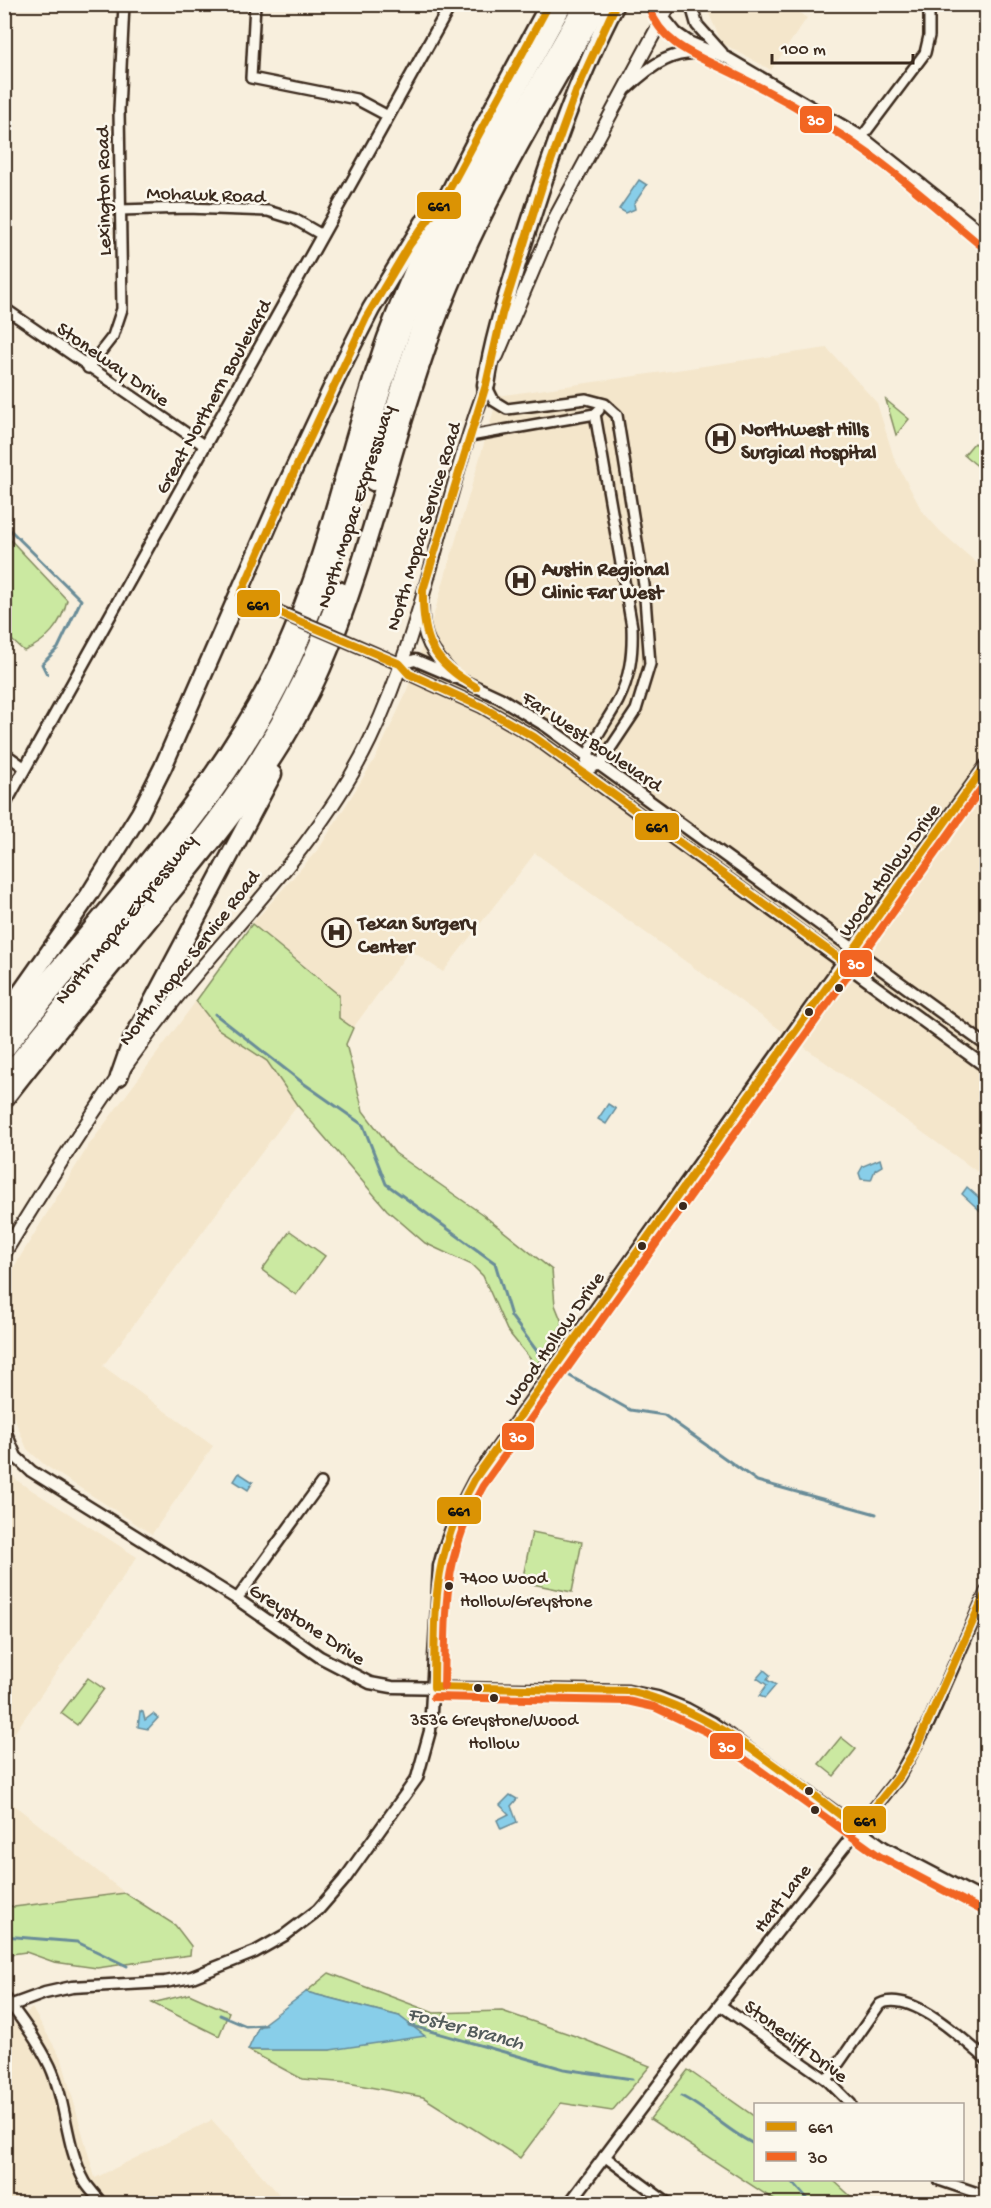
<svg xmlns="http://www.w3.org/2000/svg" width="991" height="2208" font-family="'Gochi Hand',sans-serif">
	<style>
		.built { fill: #f4e6cb }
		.green { fill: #cbe9a1; stroke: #838a60; stroke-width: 1.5 }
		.water { fill: #88cee9; stroke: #698c98; stroke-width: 1.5 }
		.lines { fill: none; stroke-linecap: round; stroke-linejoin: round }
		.stream { stroke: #698c98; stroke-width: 3 }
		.minor-casing { stroke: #3b2a1e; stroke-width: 14 }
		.tertiary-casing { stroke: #3b2a1e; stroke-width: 15 }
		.secondary-casing { stroke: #3b2a1e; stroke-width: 16 }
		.motorway-casing { stroke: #3b2a1e; stroke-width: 21 }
		.minor { stroke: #fbf7ec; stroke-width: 9 }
		.tertiary { stroke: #fbf7ec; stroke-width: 10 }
		.secondary { stroke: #fbf7ec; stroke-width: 12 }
		.motorway { stroke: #fbf7ec; stroke-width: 16 }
		.tertiary-bridge-casing { stroke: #3b2a1e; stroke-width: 15; stroke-linecap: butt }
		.tertiary-bridge { stroke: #fbf7ec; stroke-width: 10 }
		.bus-1-casing { stroke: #fbf7ec; stroke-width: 12 }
		.bus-2-casing { stroke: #fbf7ec; stroke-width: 12 }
		.bus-1 { stroke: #db9304; stroke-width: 8 }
		.bus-2 { stroke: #f26522; stroke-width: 8 }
		.bus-dot { fill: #3b2a1e; stroke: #fbf7ec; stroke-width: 2 }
		.labels { text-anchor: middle; stroke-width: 5; stroke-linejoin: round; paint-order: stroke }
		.bus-label { font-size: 18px; fill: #3b2a1e; stroke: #fbf7ec; text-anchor: start }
		.street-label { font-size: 20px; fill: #3b2a1e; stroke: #fbf7ec }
		.poi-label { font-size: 20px; font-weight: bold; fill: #3b2a1e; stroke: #fbf7ec; text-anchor: start }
		.water-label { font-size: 21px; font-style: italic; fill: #525b5b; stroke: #fbf7ec }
		.line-badge { stroke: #fbf7ec; stroke-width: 2 }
		.badge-label { font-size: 16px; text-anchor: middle; font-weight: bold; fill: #fff }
		.pale-badge-label { font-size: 16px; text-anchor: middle; font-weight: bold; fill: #111 }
	</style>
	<rect width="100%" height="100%" fill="#f8efdd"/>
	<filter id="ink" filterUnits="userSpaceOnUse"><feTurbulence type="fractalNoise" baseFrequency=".0167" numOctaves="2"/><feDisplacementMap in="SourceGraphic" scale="12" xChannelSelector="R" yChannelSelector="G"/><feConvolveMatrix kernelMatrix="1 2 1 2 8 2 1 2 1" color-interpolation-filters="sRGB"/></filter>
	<g filter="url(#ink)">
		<g class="built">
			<path d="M705,5H789L807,18L771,70L722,43Z"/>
			<path d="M827,348L877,403L894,458L922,511L940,531L986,571V1178L535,853L443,972L410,950L353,1028L339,1018V995L252,924L320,847L376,757L404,698L434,614L498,396Z"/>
			<path d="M196,1001L218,1029L267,1061L297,1105L103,1366L213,1446L152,1534L46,1466L27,1449L5,1396L4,1283L89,1145Z"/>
			<path d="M5,1465L16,1480L137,1557L5,1746Z"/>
			<path d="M4,1797L125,1893L14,1907L5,1904Z"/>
			<path d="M32,2008L62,2060L95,2178L212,2120L287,2203L5,2204V2030Z"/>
		</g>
		<g class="green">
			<path d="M886,400L909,419L896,435Z"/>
			<path d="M974,443L986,453V473L964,455Z"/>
			<path d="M4,533L67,600C62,624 46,642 24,651L5,634Z"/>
			<path d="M252,924L339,995V1018L353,1028L346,1044L363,1111L395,1153L482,1214L552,1270L555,1305L563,1325L536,1366L507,1330L483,1276L472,1265L425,1243L387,1210L297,1105L267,1061L218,1029L196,1001Z"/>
			<path d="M290,1231L325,1256L296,1295L262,1270Z"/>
			<path d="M532,1532L582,1542L572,1592L522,1582Z"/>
			<path d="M88,1678L104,1689L77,1725L61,1713Z"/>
			<path d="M841,1737L856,1749L834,1776L819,1764Z"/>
			<path d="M125,1893L175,1925L191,1946L190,1955L97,1968L54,1962L26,1952L5,1955V1904L14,1907Z"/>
			<path d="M329,1973L434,2013L502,2011L578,2037L650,2066L612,2111L561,2103L520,2158L423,2097L348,2083L302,2079L248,2050H330L399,2016L306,1992Z"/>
			<path d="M189,1994L229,2012L219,2036L152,2003Z"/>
			<path d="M688,2070L755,2117L756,2180H833L858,2203H779L650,2119Z"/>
		</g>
		<g class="water">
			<path d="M639,180L647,185L634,204L635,209L626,213L619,209Z"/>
			<path d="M608,1104L616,1109L606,1124L598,1119Z"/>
			<path d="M880,1159L882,1166L875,1170L871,1180L861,1179L859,1173L863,1166Z"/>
			<path d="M967,1187L986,1204V1216L962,1194Z"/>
			<path d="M239,1473L253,1482L248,1490L234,1481Z"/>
			<path d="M764,1670L770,1675L767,1680L776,1685L765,1698L759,1696L767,1685L757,1678Z"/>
			<path d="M140,1711L143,1712L145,1720L153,1714L158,1718L148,1729L138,1727Z"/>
			<path d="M510,1795L517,1799L511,1806L517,1822L501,1829L497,1820L509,1814L500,1805Z"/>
			<path d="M306,1992L399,2016L425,2036L330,2050H248L258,2028Z"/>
		</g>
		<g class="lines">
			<g class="stream">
				<path d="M4,524L81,600L58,648L42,664L47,674"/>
				<path d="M215,1014L303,1083L363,1125L386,1184L495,1263L511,1316L539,1354"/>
				<path d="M568,1375L630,1410L664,1415L757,1481L876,1514"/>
				<path d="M4,1936L77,1942L127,1966"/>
				<path d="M220,2015L246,2026L265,2025"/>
				<path d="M409,2025L564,2069L632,2079"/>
				<path d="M681,2096C708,2109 729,2133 756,2145"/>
				<path d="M791,2180L812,2204"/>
			</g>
			<defs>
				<g id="minor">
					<path d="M255,4L251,78L356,99L388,116"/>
					<path d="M862,137L925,53L929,36V4"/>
					<path d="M120,210L187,208L268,211L294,219L322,235"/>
					<path d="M4,308L205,446"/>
					<path d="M88,368L113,336L122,309L119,110L124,4"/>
					<path d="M486,385L494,401L507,409L586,399L605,404L617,415L644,585L650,664L636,710L600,764L584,772"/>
					<path d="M470,436L595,414L599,410"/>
					<path d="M4,753L25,768"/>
					<path d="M584,772C588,743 605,726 618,701C630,677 633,654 632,627L595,414"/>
					<path d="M237,1599L321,1483"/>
					<path d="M4,1996C21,2019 38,2041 50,2066C67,2103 65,2146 85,2182C89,2189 97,2196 102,2204"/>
					<path d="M720,2005L827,2080L851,2104"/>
					<path d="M827,2080L880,2004C911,1989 964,2040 986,2059"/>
					<path d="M604,2156L669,2204"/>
					<path d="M939,2180L986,2196"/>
				</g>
				<g id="tertiary">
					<path d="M691,4L697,25L722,53"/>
					<path d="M663,17L676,33L689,42L729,59L862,137L986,236"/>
					<path d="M627,88C651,65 675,47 711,55"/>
					<path d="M381,656L400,664L409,674L482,707L534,737L986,1067"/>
					<path d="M400,664L415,660L455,677L500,698L546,726L986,1045"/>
					<path d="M4,806L451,4"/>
					<path d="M4,1428L16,1457L31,1471L237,1599L320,1657L370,1683L392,1687L628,1691L657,1697L687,1709L713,1723L885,1848L986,1901"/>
					<path d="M4,2008L45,1993L72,1987L165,1982L192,1977L255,1952L285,1935L318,1910L344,1880L417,1778L430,1731L439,1566C447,1534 459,1508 474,1480L829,981L986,765"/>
					<path d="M569,2204L686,2048L898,1778L929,1722L986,1592"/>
				</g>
				<g id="secondary">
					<path d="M497,356L556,216L670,4"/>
					<path d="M422,605C421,638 433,654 455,677"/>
					<path d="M4,1254C58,1165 114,1077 178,996C244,915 324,836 370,740C425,626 443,496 489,378"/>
				</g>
				<g id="motorway">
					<path d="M486,385C493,337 509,290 523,244C549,162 576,80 616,4"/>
					<path d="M373,482C395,404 416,328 449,253C488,168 537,87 583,4"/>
					<path d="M4,1016L89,895L140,813L163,767L283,492L346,358L371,309L424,222"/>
					<path d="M4,1032C96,921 201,811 268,684C325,576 345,453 386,338C429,221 490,114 549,4"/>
					<path d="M4,1052C96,930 209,824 279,687C336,575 359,451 401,334C443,219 505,112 564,4"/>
					<path d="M119,1077L132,1040L273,774"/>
					<path d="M4,1079C82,976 174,884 246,777C285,719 316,655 339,590"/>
					<path d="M4,1100C57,1031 113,965 167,898C226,826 285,753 322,668C370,557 393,437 435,325C477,212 540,109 600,4"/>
				</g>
			</defs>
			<use href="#minor" class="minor-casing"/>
			<use href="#tertiary" class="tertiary-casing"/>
			<use href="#secondary" class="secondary-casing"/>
			<use href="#motorway" class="motorway-casing"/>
			<use href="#minor" class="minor"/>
			<use href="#tertiary" class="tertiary"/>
			<use href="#secondary" class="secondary"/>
			<use href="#motorway" class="motorway"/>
			<defs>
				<path id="tertiary-bridge" d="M256,602L381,656"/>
			</defs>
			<use href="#tertiary-bridge" class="tertiary-bridge-casing"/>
			<use href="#tertiary-bridge" class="tertiary-bridge"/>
			<defs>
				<g id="bus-1">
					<path d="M549,4L444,199L410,244L366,318L295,470L240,596L400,664L409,674L482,707L534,737L843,961"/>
					<path d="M476,687C432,662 422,640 423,590L486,385L502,314L543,183L576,92L616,4"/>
					<path d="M986,765L474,1480C432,1556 435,1603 434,1687L628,1691C714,1709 787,1777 858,1828L898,1778L915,1750L986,1592"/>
				</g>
				<g id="bus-2">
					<path d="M649,7C662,46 698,56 732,73C781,97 829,125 873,157C910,184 944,215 979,244"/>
					<path d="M444,1687C446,1606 442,1559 483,1486L986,782"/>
					<path d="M434,1697L627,1701L654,1707L707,1732L879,1856L981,1910"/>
				</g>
			</defs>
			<use href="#bus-1" class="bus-1-casing"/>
			<use href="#bus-2" class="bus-2-casing"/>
			<use href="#bus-1" class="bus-1"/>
			<use href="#bus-2" class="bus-2"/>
		</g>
	</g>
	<defs>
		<symbol id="hospital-ring" viewBox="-11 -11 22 22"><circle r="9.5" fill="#fbf7ec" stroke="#3b2a1e" stroke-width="1.5"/><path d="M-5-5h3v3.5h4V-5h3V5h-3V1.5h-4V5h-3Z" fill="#3b2a1e"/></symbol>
	</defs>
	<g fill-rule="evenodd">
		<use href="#hospital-ring" x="704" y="422" width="33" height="33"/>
		<use href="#hospital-ring" x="504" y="564" width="33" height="33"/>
		<use href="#hospital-ring" x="320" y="916" width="33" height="33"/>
	</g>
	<g class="bus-dot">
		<circle cx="839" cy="988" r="5"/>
		<circle cx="809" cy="1012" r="5"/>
		<circle cx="683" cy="1206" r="5"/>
		<circle cx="642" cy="1246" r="5"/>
		<circle cx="449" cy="1586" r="5"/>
		<circle cx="478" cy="1688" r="5"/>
		<circle cx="494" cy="1698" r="5"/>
		<circle cx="809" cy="1791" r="5"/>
		<circle cx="815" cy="1810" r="5"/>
	</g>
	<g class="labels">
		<g class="bus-label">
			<text x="460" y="1583">7400 Wood<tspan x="460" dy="23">Hollow/Greystone</tspan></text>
			<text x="494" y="1725" text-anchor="middle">3536 Greystone/Wood<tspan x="494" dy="23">Hollow</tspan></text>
		</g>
		<g class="street-label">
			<text transform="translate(102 191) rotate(-91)" y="7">Lexington Road</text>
			<text transform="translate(206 193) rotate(2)" y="7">Mohawk Road</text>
			<text transform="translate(114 363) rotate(35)" y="7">Stoneway Drive</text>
			<text transform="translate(212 396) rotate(-61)" y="7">Great Northern Boulevard</text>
			<text transform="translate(354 506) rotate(-72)" y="7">North Mopac Expressway</text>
			<text transform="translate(422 526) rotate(-73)" y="7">North Mopac Service Road</text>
			<text transform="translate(593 740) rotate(34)" y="7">Far West Boulevard</text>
			<text transform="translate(888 869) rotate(-54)" y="7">Wood Hollow Drive</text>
			<text transform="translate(124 918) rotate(-51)" y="7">North Mopac Expressway</text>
			<text transform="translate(188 957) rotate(-52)" y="7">North Mopac Service Road</text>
			<text transform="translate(553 1338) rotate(-55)" y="7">Wood Hollow Drive</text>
			<text transform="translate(308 1623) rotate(33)" y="7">Greystone Drive</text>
			<text transform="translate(781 1897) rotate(-52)" y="7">Hart Lane</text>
			<text transform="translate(797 2040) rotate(37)" y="7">Stonecliff Drive</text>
		</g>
		<g class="poi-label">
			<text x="741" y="435">Northwest Hills<tspan x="741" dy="23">Surgical Hospital</tspan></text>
			<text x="542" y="575">Austin Regional<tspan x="542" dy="23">Clinic Far West</tspan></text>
			<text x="358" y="929">Texan Surgery<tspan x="358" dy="23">Center</tspan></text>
		</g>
		<g class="water-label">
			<text transform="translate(466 2027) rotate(15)" y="7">Foster Branch</text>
		</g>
	</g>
	<g class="line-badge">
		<rect x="799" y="105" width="34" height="29" rx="6" fill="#f26522"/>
		<rect x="416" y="191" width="46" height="29" rx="6" fill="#db9304"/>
		<rect x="236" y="589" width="45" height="29" rx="6" fill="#db9304"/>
		<rect x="634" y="812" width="46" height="29" rx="6" fill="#db9304"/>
		<rect x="839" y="949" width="34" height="29" rx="6" fill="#f26522"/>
		<rect x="501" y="1422" width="34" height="29" rx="6" fill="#f26522"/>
		<rect x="436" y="1496" width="46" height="29" rx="6" fill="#db9304"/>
		<rect x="709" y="1732" width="35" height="28" rx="6" fill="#f26522"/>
		<rect x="842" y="1805" width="45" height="29" rx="6" fill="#db9304"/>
	</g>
	<g class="badge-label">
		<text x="816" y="125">30</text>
		<text x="856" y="969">30</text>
		<text x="518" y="1442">30</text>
		<text x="727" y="1752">30</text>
	</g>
	<g class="pale-badge-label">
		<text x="439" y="211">661</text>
		<text x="258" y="610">661</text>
		<text x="657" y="832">661</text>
		<text x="459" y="1516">661</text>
		<text x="865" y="1826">661</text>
	</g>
	<rect width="991" height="2208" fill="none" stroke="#fbf7ec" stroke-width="24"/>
	<rect x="12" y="12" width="967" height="2184" fill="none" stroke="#3b2a1e" stroke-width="2" filter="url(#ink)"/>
	<rect x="754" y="2103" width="210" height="78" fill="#fbf7ec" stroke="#aea59a" stroke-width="1.5"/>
	<rect x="766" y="2122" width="30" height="9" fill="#db9304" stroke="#aea59a" stroke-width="1.5"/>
	<text x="808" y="2133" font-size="18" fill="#3b2a1e">661</text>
	<rect x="766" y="2152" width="30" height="9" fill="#f26522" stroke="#aea59a" stroke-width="1.5"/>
	<text x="808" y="2163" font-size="18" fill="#3b2a1e">30</text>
	<path d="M772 54v9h141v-9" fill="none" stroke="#3b2a1e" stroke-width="3"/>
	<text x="781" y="54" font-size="18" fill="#3b2a1e" stroke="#fbf7ec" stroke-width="4.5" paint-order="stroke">100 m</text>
</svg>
